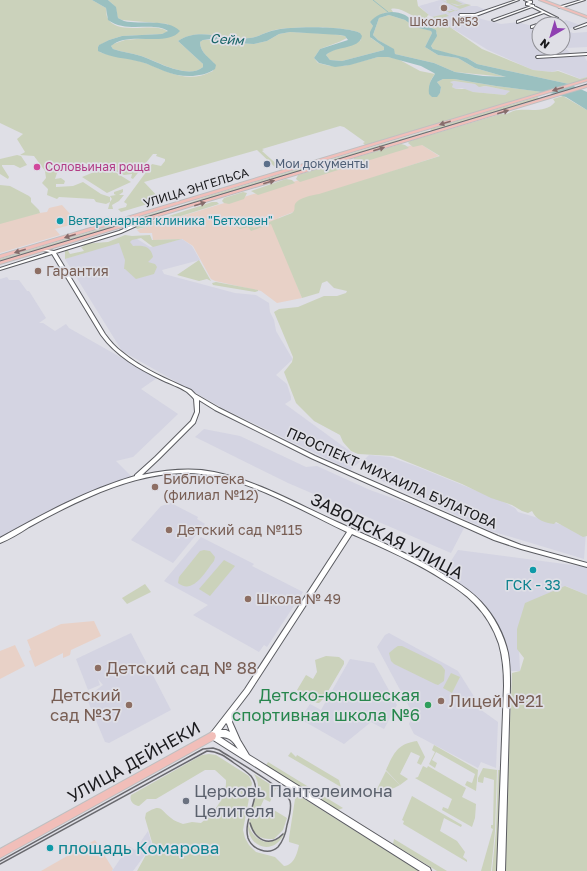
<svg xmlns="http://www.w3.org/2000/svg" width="587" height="871" font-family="'Golos Text',sans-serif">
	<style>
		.commercial { fill: #e8d1c7 }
		.built { fill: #d4d4e2 }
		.green { fill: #cbd2bb; fill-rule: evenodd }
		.water { fill: #9ac0c0; fill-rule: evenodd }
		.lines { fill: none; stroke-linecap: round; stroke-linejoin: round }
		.stream { stroke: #9ac0c0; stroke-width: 1 }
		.minor-casing { stroke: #5a5b60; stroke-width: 2 }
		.major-casing { stroke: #bfbfc0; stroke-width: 2 }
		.minor { fill: #fff; fill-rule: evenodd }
		.major { fill: #f1beb9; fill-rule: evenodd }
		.tram-far1 { stroke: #69696e; stroke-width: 1 }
		.tram { stroke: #69696e; stroke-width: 1.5 }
		.oneway { fill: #866c6b }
		.education-dot { fill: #8d6e63; stroke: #dfdfe6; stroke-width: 1.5 }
		.service-dot { fill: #5c6f8a; stroke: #dfdfe6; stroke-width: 1.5 }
		.hotel-dot { fill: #d1479c; stroke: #dfdfe6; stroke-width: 1.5 }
		.culture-dot { fill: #0f9aa8; stroke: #dfdfe6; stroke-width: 1.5 }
		.leisure-dot { fill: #2e9e5b; stroke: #dfdfe6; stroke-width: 1.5 }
		.worship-dot { fill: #6b7280; stroke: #dfdfe6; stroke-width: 1.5 }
		.labels { text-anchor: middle; stroke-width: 3.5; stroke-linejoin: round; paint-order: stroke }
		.far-education-label { font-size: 12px; fill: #785e54; stroke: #dfdfe6 }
		.far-service-label { font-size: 12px; fill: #4e5e75; stroke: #dfdfe6; text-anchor: start }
		.far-hotel-label { font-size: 12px; fill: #b23c85; stroke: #dfdfe6; text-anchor: start }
		.far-street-label { font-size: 12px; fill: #1a1a1d; stroke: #dfdfe6 }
		.far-culture-label { font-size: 12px; fill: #0d838f; stroke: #dfdfe6; text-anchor: start }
		.far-water-label { font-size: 13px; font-style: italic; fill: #176466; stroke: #dfdfe6 }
		.education-label { font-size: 14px; fill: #785e54; stroke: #dfdfe6; text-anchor: start }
		.street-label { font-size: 14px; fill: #1a1a1d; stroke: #dfdfe6 }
		.culture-label { font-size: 14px; fill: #0d838f; stroke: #dfdfe6 }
		.near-street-label { font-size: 17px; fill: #1a1a1d; stroke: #dfdfe6 }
		.near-education-label { font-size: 17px; fill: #785e54; stroke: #dfdfe6; text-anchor: start }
		.near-leisure-label { font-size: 17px; fill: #27864d; stroke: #dfdfe6; text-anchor: end }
		.near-worship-label { font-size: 17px; fill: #5b616d; stroke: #dfdfe6; text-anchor: start }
		.near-culture-label { font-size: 17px; fill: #0d838f; stroke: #dfdfe6; text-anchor: start }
	</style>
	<rect width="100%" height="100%" fill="#dfdfe6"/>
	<g class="commercial">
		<path d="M419,143L439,156L296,203V211L278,218L296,283L302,298L277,303L261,291L215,281L211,279L193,246L182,239L153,240L152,233H140L137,230Z"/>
		<path d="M62,205L78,223L55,229L60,235L0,253V215L7,221L39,213L47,212L49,208Z"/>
		<path d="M94,621L101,636L71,650L70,655L63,658V653L35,667L29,651L31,650L27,640L61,624Z"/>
		<path d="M15,645L25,666L0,679V651Z"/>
		<path d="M95,840L113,869L112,871H41Z"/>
	</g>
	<g class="built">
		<path d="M440,0H458L471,6H477L486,10L474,17L501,24L518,22L539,28V48H563V24H560L562,23L561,22L566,20L580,25L566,30L573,33L587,32V47L565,48L574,56H584L587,61V77L581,79L558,70L552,72L533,70L488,50L437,19L430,16L419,6Z"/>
		<path d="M454,81L475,84L483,87L486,86L510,91L505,95L473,92L462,88L456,89L452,87L450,82Z"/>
		<path d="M134,237L150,247L182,239L192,246L200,260L162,270L164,274L235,293L256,295L269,303L270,312L274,320L276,331L292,358V360L276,375L287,384L291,397V400L285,404L362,460L350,470L224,409L122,351L65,259Z"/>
		<path d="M7,277L9,280H19L27,291H29L46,318L39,323H43L55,331L66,324L69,328L157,378L141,389L178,414L133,457L116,461L132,477L75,499L0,538V279Z"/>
		<path d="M204,429L240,436L306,467L317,466L370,490L434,513L464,528L451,553L288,483L195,437Z"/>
		<path d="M369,455L390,457L418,467L502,501L515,508L518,512L586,532L584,559L491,531L382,481L360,464Z"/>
		<path d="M171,503L198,517L197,519L205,524L173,563L131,540L161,506Z"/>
		<path d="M201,537L254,564L252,566L303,592L267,647L264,645L259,652L193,615L208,605L164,581Z"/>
		<path d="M458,550L587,567V595L566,586L518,627L520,671H511L507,647L501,633L487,608L481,602L442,575Z"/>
		<path d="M131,633L171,710L109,743L105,742L87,699L88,696L103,685L98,679L100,685L88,690L76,659Z"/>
		<path d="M389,633L458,671L478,703L477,707L498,722L496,768L481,762L478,768L414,734L409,724L413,714L377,647L385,635Z"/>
		<path d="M350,659L374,663L397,705L384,729L371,722L344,744L300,719L310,704L321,710Z"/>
		<path d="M148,831L153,848L147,852L133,871H112L129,846L135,850Z"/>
	</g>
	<g class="green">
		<path d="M0,0H92L106,8C107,11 106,14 107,17C117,38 156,20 168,32L162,34L122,36L109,40L98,46L100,52L102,53C116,57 131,58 145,63C169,72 188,84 213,71L214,63C208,58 200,51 200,42L203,40H215L234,44H254L267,41L279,34L290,32L333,34L345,36L347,38L339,42L320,49L314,58L318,63L330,66H344L378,57H388L398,59L420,71L435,74C428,83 429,87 432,97H436L440,93L441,87L437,82L443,79H454L496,86L543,92L365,145L363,143L365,142L344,127L340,126L262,149L264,150L262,151L281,168L284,169H282L281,168L277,169L257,150L144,182L161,200L121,212L118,209L126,207L127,204L124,202L152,164L161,166L165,161V159L156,156L157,154H153L133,179L131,178L132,174L124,175L107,167L131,182L107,193L82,177L106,167H92L85,163L63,169L57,173L55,179L61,178L65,181L64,184H56V187L73,186L83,182L101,194L110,197V202L112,199L110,196L116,195L114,194V192L123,189V192L119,195H124L119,201L112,205L113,209H108L110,202L106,204L96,202L94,199L59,197L57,199L47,195L48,189L42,183L46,178L45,171L34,156L20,155L25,152L17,139L23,134L0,123ZM454,81L475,84L479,87L486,86L510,91L505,95L473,92L465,89H456L452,87L453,84L450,82Z"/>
		<path d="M108,0H417L418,6L429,15L427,16L428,19C415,22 404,6 391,9L393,12L384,13L370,22L373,26L371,38L384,47V50L342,61L330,60L326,55C337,45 349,49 361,40L360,33C346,26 292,26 275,30C267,31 259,37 250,38C226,41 201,26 178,41L203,64V67C188,80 157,61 141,56C131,53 122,52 113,49L111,46L113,44L125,40L171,36L168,24L122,20L118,18C116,9 116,6 108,0Z"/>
		<path d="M441,0L447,2L446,0H455L463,4L458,5L450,3L457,6L466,4L471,5L446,14L449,16L438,19L482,49L521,65L533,70L552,72L558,71L580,79L587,77V79L569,84L477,64L467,58L434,50L431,46L437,33L430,27L424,26L426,22L437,19L432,17L450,13L446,11H453L450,9H451L456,11L460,9Z"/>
		<path d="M389,15L405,20L416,27L431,31L432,33L425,47L438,55L458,58L475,68L506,77L455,72L434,63L395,54L393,49L378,40L373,35L379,18Z"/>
		<path d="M563,96L587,110V536L583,537L556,522L554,524C545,523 536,520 532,511L528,513L522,511L512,505L491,498L462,484L393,456L358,454L351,451L343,442L340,435L314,421L296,403L284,372L292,362L293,357L274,312L279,309L298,307L324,296H337L346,293L347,291L334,288L327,281L322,283L319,293L302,298L271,224L251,231L248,227L240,229L234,225L240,228L266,219L251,225L254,228L292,213L294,211C295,209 294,206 295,204C298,198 312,195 319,194L440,156L422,145L413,147L408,143L410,141L501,114C508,115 512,110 519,110C530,109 547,113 555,102L553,99Z"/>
		<path d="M537,97L541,99L433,131L430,129Z"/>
		<path d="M427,131H430L175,209L174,208L212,195Z"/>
		<path d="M401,144L405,145L409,148L357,164L353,161L354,158Z"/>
		<path d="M17,155L21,156L27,165L20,168L14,165H2V166L9,177L8,179L0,174V159Z"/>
		<path d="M345,161H350L354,165L300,182L296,179L298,175Z"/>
		<path d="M286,179L292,180L295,183L258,195L251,191Z"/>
		<path d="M0,185L10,186L29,196L31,198V202L39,210L40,213L0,224Z"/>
		<path d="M243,192L247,193L244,199L229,204L224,203L222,201L224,198Z"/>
		<path d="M212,202H217L219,204L146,227L137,229L135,227Z"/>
		<path d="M164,210L167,211L0,262V259Z"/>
		<path d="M125,235L132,236L150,235L152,240L182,239L153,247L141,238L132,240L130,242L133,246C143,245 151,246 153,257L148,262L155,264L157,267L154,274L136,279L125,269H124L125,260L119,243L65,259V249H67L70,254L84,251L81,247L84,246L82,244L108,242Z"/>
		<path d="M199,260L211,281L207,279L199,281L177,275Z"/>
		<path d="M216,282L258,290V291L255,292L213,285L212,283Z"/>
		<path d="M204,550L210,551L215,557L214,561C205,572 193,595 178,583L179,577L200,551Z"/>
		<path d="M224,560L235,566L210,596L199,589Z"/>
		<path d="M145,584L151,592L127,604L122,598Z"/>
		<path d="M565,586L587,595V871H504L512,673L520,671L524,658L517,649V629L525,603Z"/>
		<path d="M398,646H402L441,665L445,670L444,681L438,685L435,684L394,664L391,661L389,653L395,648Z"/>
		<path d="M326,656L339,657L344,661V664L324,698L319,703H317L306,697L297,690L306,675L313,679L317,672L315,660Z"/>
		<path d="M451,673L460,677L452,693L443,688Z"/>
		<path d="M417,741L425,757L421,765L417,763L420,756L411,752L400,774L408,779L400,785L386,770C394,753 397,744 417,741Z"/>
		<path d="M434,745L478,770L476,791L465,785L467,781L472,783L475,774L436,752L432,760L437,763L435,768L429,764L435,752L432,750Z"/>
		<path d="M291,752L296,757L297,755L339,780L341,787L288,756Z"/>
		<path d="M209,754L216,755L249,776L252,783L243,830L245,838L249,845L256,852L275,857L284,866C294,865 297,854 299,845L289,842V838L295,799L297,797H301L419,871H137L147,853L154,849L145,818L146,813C162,803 160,810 171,818C174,821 179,822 183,824L192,822L201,823C213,814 227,797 226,780L215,770H205L156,799H147L139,806C133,805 129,800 131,795L202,755Z"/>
		<path d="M268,762L343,808L336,811L265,767Z"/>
		<path d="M423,766L427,768L428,766L466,788L462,797L476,804L475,818L472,827L442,810L443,807L448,809L452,799L415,778L418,777Z"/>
		<path d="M483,768L497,770L495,831L491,871H481L493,829L491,828V825H493L494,780L484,777L483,783L478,782V778Z"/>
		<path d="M498,770H500L501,784L497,871H492L496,831Z"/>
		<path d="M386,771L400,785C392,789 384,793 376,791Z"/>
		<path d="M254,774L276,788L270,802L264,799L260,808L266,812L269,807L287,818L283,830L274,839C267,839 261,839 256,834C240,821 258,801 258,786C258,781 256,778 254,774Z"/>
		<path d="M412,796L462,825L461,827L444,818L440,831L457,841L465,852L463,857L467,860V862L403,824L404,821L402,820Z"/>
		<path d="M248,824C254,843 273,849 285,831C276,857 247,849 248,824Z"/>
		<path d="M394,839L447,871H437L393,844Z"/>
	</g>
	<path class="water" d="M92,0H108L116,7L118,18L124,21C141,25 167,18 180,31C166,48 129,30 111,46L113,49C122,52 131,53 141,56C156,61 188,80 203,67V64L178,41C200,26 226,41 250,38C259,37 267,31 276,30C292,26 346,26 360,33L362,36C359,50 337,45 326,55L330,60L342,61L384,50V47L370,37V32L373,26L370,22C378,12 393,9 405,15C409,17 413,22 418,24C424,26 430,27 436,30L437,36L431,46L433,49L467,58L477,64L569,84L587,92V110L566,97L550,93L496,86L454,79H443L437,82L441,87L440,93L437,97H432L429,94C428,86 430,81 435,74L434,73L421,66L388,57H378L350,65L335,67L319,63L314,58L320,49L348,40L345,36L340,35L290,32L279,34L267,41L254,44L230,43L212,39L203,40L200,42C200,53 210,58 216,65L215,69C200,79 179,77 164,71C156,68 149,64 141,62C127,58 110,58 98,51V47L99,45L109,40L122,36L162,34L168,31C152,21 128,34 108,20L106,8ZM389,15L405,20L415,27L431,31L432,33L425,47L438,55L458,58L475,68L506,77L483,76L455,72L434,63L395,54L394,49L378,40L373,35L379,18Z"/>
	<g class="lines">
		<path class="stream" d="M373,0L388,12"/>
		<defs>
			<g id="minor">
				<path d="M516,0H519L476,16H460L459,15L460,14H475Z"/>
				<path d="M524,0H527L532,1V3L529,4L534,5V6L558,18L543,24H539V25L532,28H531V26L555,18L544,13L517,23V21L542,12L532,7L494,21L492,20L531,6L526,5V3L529,2Z"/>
				<path d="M581,0H585L560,8L558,7Z"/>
				<path d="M587,23V25L575,29L574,28Z"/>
				<path d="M587,53V55L537,58L536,57L537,56Z"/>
				<path d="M151,217H152L154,218L121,233L56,253L105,334C110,341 115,347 122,352C142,369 167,379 191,390L195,394L219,408L315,456L498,536L521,545L587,563V567L521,549L494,540L311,458L215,410L199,400V412L195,423L159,459L142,475C166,470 190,467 214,472C258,481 297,504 337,522C374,539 413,555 448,577C460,584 472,592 481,602C494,616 504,635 508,653C510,664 510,675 510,686L505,871H497L504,686C504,672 503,658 499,644C494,629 485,614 474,603C465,594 455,587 445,581C416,562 383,548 352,534L249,693L233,714L232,722L240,740L249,755L430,868L431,871H420L210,738L209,736L210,734L245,689L347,532C298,509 239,472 183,473C150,474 118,484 89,497C68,506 49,516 29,527C20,533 10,539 0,543V538C43,514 87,490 135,476V475L155,457L191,421L195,412L194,399C192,396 189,394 187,392C180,387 170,384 162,380C139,369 116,356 101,335L52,254L0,270V268L50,252L43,251V249L54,251L119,231ZM226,723L227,724L230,732L226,730H221ZM220,737C230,737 233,741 238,749Z"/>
			</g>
			<g id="major">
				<path d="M539,0H544L587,16V18Z"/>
				<path d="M587,79V81L0,258V255Z"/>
				<path d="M587,85V87L0,264V261Z"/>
				<path d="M212,732L215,733L216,736L215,739L0,858V849Z"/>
			</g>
		</defs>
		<use href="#minor" class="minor-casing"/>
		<use href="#major" class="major-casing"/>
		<use href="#minor" class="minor"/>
		<use href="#major" class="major"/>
		<path class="tram-far1" d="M0,261L587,84"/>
		<g class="tram">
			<path d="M250,823C255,840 269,848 283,834"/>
			<path d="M0,861L203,749L213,748L219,750C233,759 285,788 290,801C292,808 289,818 287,825C286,832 283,841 278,847C268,856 252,849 248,838C242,818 265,793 251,776C246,771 240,767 234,763C226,757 218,751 207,751L0,864"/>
		</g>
	</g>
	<defs><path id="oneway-solid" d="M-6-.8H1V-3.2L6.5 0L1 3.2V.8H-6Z"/></defs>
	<g class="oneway">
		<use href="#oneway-solid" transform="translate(558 89) rotate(163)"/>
		<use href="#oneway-solid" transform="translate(503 112) rotate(-17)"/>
		<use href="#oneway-solid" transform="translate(445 123) rotate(163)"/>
		<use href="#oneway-solid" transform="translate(379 149) rotate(-17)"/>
		<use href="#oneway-solid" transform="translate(269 182) rotate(-16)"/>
		<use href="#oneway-solid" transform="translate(200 204) rotate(-17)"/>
		<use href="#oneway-solid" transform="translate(70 236) rotate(163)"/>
		<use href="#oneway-solid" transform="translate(20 251) rotate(163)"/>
	</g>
	<g class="education-dot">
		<circle cx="444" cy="8" r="4"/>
		<circle cx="38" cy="271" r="4"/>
		<circle cx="155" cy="487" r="4"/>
		<circle cx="169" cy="530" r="4"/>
		<circle cx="248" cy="599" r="4"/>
		<circle cx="98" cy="668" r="4"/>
		<circle cx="441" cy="701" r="4"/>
		<circle cx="129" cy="705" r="4"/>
	</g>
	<circle class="service-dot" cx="267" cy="164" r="4"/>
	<circle class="hotel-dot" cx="37" cy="167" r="4"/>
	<g class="culture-dot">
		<circle cx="60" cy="221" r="4"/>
		<circle cx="533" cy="570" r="4"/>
		<circle cx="50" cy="848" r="4"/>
	</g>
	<circle class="leisure-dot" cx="428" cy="705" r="4"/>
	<circle class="worship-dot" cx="186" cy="801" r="4"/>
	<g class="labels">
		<g class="far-education-label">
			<text x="444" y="26">Школа №53</text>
		</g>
		<g class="far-service-label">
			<text x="275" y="168">Мои документы</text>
		</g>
		<g class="far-hotel-label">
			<text x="45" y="171">Соловьиная роща</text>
		</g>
		<g class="far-street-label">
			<text transform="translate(196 188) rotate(-17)" y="4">УЛИЦА ЭНГЕЛЬСА</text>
		</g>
		<g class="far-culture-label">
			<text x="68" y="225">Ветеренарная клиника "Бетховен"</text>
		</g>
		<g class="far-water-label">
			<text transform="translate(227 39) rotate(4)" y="5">Сейм</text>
		</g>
		<g class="education-label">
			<text x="46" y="276">Гарантия</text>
			<text x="163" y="484">Библиотека<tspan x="163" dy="16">(филиал №12)</tspan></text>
			<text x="177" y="535">Детский сад №115</text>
			<text x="256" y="604">Школа № 49</text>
		</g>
		<g class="street-label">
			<text transform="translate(392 478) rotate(24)" y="5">ПРОСПЕКТ МИХАИЛА БУЛАТОВА</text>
		</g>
		<g class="culture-label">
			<text x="533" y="590">ГСК - 33</text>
		</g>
		<g class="near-street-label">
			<text transform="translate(387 536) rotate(27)" y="6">ЗАВОДСКАЯ УЛИЦА</text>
			<text transform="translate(134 762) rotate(-29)" y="6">УЛИЦА ДЕЙНЕКИ</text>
		</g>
		<g class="near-education-label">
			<text x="106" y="674">Детский сад № 88</text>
			<text x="121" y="701" text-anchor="end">Детский<tspan x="121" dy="20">сад №37</tspan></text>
			<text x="449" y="707">Лицей №21</text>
		</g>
		<g class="near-leisure-label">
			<text x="420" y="701">Детско-юношеская<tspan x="420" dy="20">спортивная школа №6</tspan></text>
		</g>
		<g class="near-worship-label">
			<text x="194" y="797">Церковь Пантелеимона<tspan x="194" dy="20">Целителя</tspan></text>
		</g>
		<g class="near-culture-label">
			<text x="58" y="854">площадь Комарова</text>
		</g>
	</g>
	<g transform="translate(551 36) rotate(218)"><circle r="19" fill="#dfdfe6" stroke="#909096"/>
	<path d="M0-3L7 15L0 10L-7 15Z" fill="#8f40b1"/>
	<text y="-6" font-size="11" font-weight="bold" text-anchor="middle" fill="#1a1a1d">N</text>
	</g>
</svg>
